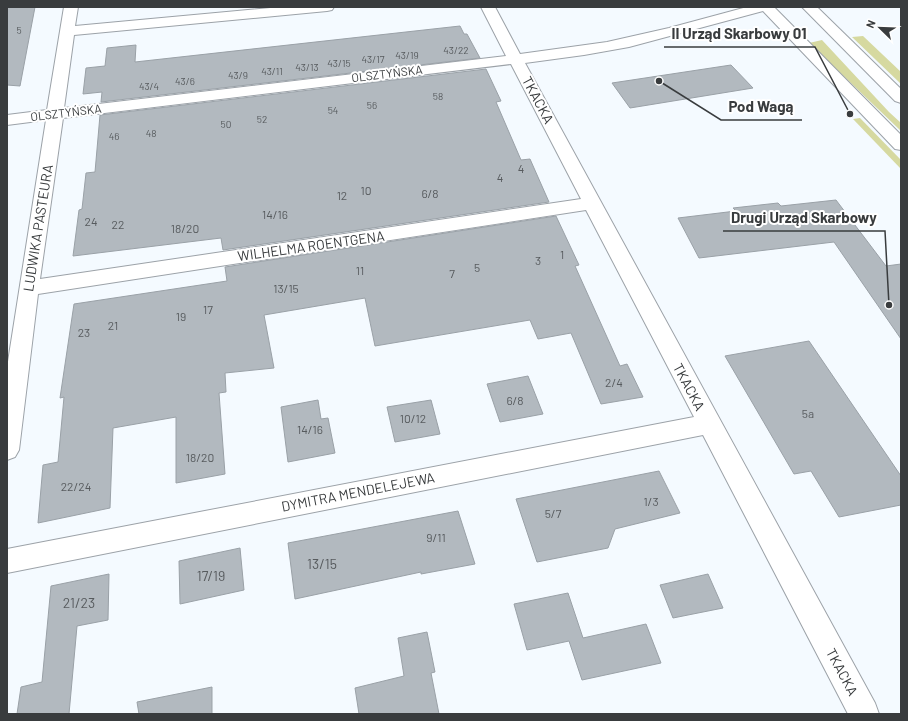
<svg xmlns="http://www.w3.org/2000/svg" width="908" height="721" font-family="Barlow,sans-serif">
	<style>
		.green { fill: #d6d9a0 }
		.building { fill: #b2b9bf; stroke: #9aa1a7 }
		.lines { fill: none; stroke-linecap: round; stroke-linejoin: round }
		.minor-casing { stroke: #9ca2a8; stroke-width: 2 }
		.minor { fill: #fff; fill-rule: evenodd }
		.labels { text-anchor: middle; stroke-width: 4; stroke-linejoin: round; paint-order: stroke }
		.far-number-label { font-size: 10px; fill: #575b5e }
		.far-street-label { font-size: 12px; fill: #393c3e; stroke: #fff }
		.number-label { font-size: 12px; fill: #575b5e }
		.street-label { font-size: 14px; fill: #393c3e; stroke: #fff }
		.near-number-label { font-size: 14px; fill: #575b5e }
		.leader { fill: none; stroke: #393c3e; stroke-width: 1.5 }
		.callout-dot { fill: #393c3e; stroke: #fff; stroke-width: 1.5 }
		.callout-label { font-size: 15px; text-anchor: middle; font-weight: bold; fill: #393c3e; stroke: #fff; stroke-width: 4; stroke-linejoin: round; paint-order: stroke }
	</style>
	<rect width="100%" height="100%" fill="#f4faff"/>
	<g class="green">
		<path d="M863,36L901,72V84L852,37Z"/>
		<path d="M822,40L889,112L901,123V131L809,43Z"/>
		<path d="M860,118L901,160V169L853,119Z"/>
	</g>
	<g class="building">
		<path d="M7,7H35L20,86L7,85Z"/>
		<path d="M460,26L464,34H467L480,58L101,102L102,92L83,94L86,68L105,66L107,48L136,45L135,62Z"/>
		<path d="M731,65L753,88L630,108L612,83Z"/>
		<path d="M486,69L501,101L496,102L521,160L530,159L549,202L223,250L221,238L73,256L79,210L82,209L86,173L95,172L100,115Z"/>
		<path d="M836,200L886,266L901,264V339L834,242L699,258L678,218L736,211L733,208L778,203L781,206Z"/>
		<path d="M556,216L579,265L575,266L620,366L627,364L643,397L601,404L571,333L538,339L530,320L375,346L365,298L264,315L274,368L225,373L226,392L219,393L225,474L176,483V417L113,428L110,508L38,523L43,465L58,462L64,397L60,398L74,304L227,281L225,267Z"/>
		<path d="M809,341L901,476V505L839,517L811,471L794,474L725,356Z"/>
		<path d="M528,376L543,414L500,422L487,384Z"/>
		<path d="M318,400L321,419L328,418L335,453L288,462L281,407Z"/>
		<path d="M431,400L440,434L395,442L387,407Z"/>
		<path d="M659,471L680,513L615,529L608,548L537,562L516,499Z"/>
		<path d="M458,511L475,564L421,574V572L295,599L288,543Z"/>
		<path d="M240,548L244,590L180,604L179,561Z"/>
		<path d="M109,574L108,620L77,626L69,714H17L21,687L42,682L51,586Z"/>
		<path d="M708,574L723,608L673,618L660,585Z"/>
		<path d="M568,593L583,638L646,624L661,663L582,680L569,641L527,650L514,604Z"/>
		<path d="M427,632L435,672L431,673L439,714H359L355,688L404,676L398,638Z"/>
		<path d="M212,687V714H139L137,702Z"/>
	</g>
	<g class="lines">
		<defs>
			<g id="minor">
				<path d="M64,7H78L75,26L281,7H334L332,10L327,11L74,35L64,108L506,56L481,7H495L520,54L607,42L669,28L747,7H774L901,135V150L895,149L763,11L629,47L584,55L525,63L875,703L879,714H848L703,435L7,573V549L694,417L586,210L38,294L19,450L15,457L7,460V368L46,120L7,125V115L47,110ZM511,64L581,199L40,279L63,118Z"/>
				<path d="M802,7H817L901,89V103L895,101Z"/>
			</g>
		</defs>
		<use href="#minor" class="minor-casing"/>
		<use href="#minor" class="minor"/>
	</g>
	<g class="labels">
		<g class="far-number-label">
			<text x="19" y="34">5</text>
			<text x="456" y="54">43/22</text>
			<text x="407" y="59">43/19</text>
			<text x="373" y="63">43/17</text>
			<text x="339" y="67">43/15</text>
			<text x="307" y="71">43/13</text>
			<text x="272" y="75">43/11</text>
			<text x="238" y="79">43/9</text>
			<text x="185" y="85">43/6</text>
			<text x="149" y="90">43/4</text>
			<text x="438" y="100">58</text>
			<text x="372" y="109">56</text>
			<text x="333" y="114">54</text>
			<text x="262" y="123">52</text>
			<text x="226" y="128">50</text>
			<text x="151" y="137">48</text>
			<text x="114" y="140">46</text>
		</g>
		<g class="far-street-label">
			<text transform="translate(387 74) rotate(-7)" y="4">OLSZTYŃSKA</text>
			<text transform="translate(66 113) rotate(-7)" y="4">OLSZTYŃSKA</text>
		</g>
		<g class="number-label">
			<text x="521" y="173">4</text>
			<text x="500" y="182">4</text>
			<text x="366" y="195">10</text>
			<text x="430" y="198">6/8</text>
			<text x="342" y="200">12</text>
			<text x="275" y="219">14/16</text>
			<text x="91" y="226">24</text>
			<text x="118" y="229">22</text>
			<text x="185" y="233">18/20</text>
			<text x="562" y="259">1</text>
			<text x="538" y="265">3</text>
			<text x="477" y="272">5</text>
			<text x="360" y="275">11</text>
			<text x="452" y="278">7</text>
			<text x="286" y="293">13/15</text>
			<text x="208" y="314">17</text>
			<text x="181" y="321">19</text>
			<text x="113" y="330">21</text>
			<text x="84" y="337">23</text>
			<text x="614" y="387">2/4</text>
			<text x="515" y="405">6/8</text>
			<text x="808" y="418">5a</text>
			<text x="413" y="423">10/12</text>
			<text x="310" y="434">14/16</text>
			<text x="200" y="462">18/20</text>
			<text x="76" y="491">22/24</text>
			<text x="651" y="506">1/3</text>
			<text x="553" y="518">5/7</text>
			<text x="436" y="542">9/11</text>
		</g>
		<g class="street-label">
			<text transform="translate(538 100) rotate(62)" y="5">TKACKA</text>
			<text transform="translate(38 228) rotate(-81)" y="5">LUDWIKA PASTEURA</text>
			<text transform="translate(311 246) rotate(-8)" y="5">WILHELMA ROENTGENA</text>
			<text transform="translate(689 387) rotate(62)" y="5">TKACKA</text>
			<text transform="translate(358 492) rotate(-11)" y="5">DYMITRA MENDELEJEWA</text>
			<text transform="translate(842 672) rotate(62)" y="5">TKACKA</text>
		</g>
		<g class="near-number-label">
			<text x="322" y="569">13/15</text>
			<text x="211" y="581">17/19</text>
			<text x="79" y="608">21/23</text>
		</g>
	</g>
	<path class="leader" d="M850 114L815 47H664M659 81L721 120H802M889 305L885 231H723"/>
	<g class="callout-dot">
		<circle cx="850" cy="114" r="4"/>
		<circle cx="659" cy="81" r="4"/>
		<circle cx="889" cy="305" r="4"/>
	</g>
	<g class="callout-label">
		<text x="739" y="39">II Urząd Skarbowy 01</text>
		<text x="761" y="112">Pod Wagą</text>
		<text x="804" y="223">Drugi Urząd Skarbowy</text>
	</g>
	<rect width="908" height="721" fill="none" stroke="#393c3e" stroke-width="16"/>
	<g transform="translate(880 28) rotate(293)" stroke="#ffffff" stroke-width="3" paint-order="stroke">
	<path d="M0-3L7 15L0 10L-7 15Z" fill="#393c3e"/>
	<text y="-6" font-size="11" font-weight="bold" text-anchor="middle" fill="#393c3e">N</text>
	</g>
</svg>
